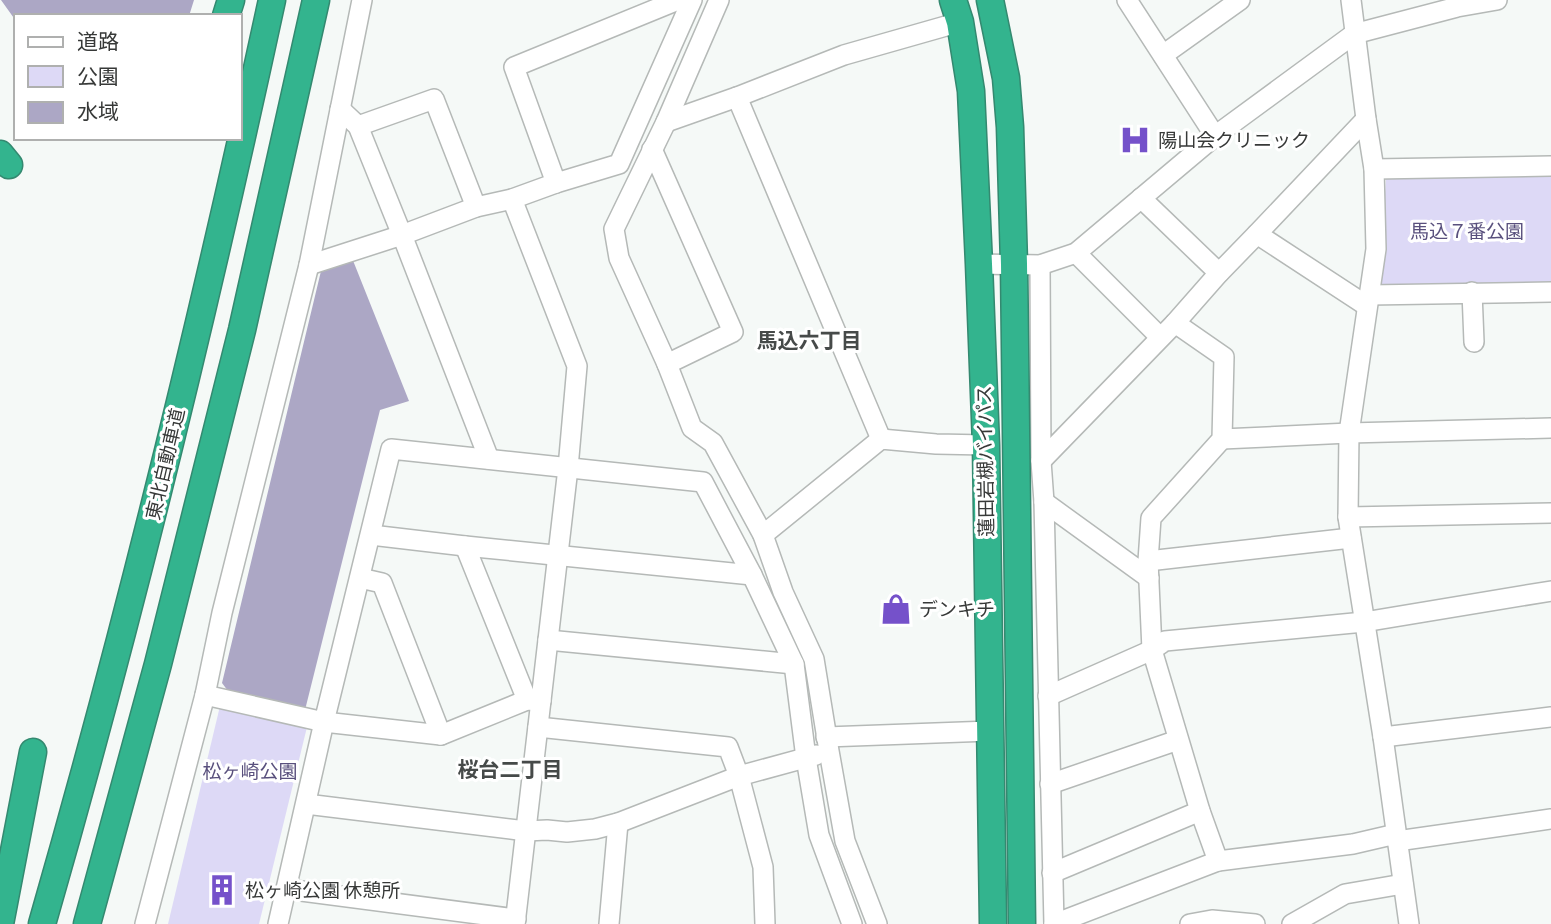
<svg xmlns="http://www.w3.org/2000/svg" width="1551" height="924" font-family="'Alegreya Sans','Noto Sans JP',sans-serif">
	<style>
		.green { fill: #ddd9f6 }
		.water { fill: #aca7c5 }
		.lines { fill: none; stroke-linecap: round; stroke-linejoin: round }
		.minor-casing { stroke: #b5b9b7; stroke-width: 22 }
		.highway-casing { stroke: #348970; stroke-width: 29 }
		.minor { stroke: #fff; stroke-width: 19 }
		.highway { stroke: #33b48e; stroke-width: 26 }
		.labels { text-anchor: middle; stroke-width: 6; stroke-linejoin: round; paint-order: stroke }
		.poi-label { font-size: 19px; fill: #373938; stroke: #fff; text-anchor: start }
		.park-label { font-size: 19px; fill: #59507d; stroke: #fff }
		.street-label { font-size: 19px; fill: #373938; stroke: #fff }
		.neighbourhood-label { font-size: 21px; font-weight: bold; fill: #464a49; stroke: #fff }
	</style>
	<rect width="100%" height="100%" fill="#f5f9f7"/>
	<g class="green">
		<path d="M1551,175V283L1379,287L1386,179Z"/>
		<path d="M220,706L307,727L259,924H168Z"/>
	</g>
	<g class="water">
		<path d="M1,0H194L189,16H16V21Z"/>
		<path d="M352,258L409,401L380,410L305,710L228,691L222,683L321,271Z"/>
	</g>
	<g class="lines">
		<defs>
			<g id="minor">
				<path d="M719,0L666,122L614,229L619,258L667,364L692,428L713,443L763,535L783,592L814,659L829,751L845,841L877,924"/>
				<path d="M1127,0L1215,136"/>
				<path d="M1351,0L1366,119L1374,169L1376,249L1349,433L1348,517L1383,737L1409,924"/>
				<path d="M1163,55L1240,0"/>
				<path d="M737,97L881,439"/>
				<path d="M340,109L358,126L402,235L489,459"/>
				<path d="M666,122L737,97L844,55L960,22"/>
				<path d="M358,126L434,99L476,207"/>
				<path d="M652,149L733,332L667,364"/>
				<path d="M1374,169L1551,166"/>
				<path d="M556,183L514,67L678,0"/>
				<path d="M1141,198L1219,273"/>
				<path d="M512,199L577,366L568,468L515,924"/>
				<path d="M1257,234L1367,306"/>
				<path d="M1076,253L1160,337"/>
				<path d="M979,264L1040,265L1076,253L1215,136L1354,34L1457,7L1497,0"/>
				<path d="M309,265L402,235L476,207L512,199L556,183L619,164L692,0"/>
				<path d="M1040,265L1041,461L1044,502L1054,924"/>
				<path d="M1472,292L1474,342"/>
				<path d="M1369,295L1551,292"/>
				<path d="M1175,323L1224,357L1222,439L1151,518L1148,561L1152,650L1200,811L1218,861"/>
				<path d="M1222,439L1349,433L1551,428"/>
				<path d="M1041,461L1175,323L1219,273L1257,234L1366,119"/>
				<path d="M1044,502L1149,578"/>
				<path d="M1348,517L1551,513"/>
				<path d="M371,535L465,546L752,575"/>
				<path d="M763,535L881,439L936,444L986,445"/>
				<path d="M465,546L527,700"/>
				<path d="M1148,561L1351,538"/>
				<path d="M360,578L382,583L441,735"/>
				<path d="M548,640L794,664"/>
				<path d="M205,695L324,722L441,735L527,700L541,701"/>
				<path d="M1048,696L1152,650L1165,641L1364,622L1551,591"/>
				<path d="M538,727L728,747L739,776L763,867L765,924"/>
				<path d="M826,737L990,731"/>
				<path d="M1383,737L1551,717"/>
				<path d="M1050,784L1178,740"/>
				<path d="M306,804L526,831L547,830L567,832L595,829L618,823L739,776L816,755"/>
				<path d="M1397,841L1551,819"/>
				<path d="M1052,873L1200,811"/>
				<path d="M286,889L516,919"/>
				<path d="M145,924L205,695L222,613L309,265L362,0"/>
				<path d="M278,924L324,722L391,449L703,482L752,575L794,664L806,758L819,835L852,924"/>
				<path d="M609,924L618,823"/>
				<path d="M1054,924L1218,861L1353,844L1396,834"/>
				<path d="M1190,924L1212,920L1255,924"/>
				<path d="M1292,924L1345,894L1403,884"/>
			</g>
			<g id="highway">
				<path d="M953,0L960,22L971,91L979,264L986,445L993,924"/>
				<path d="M990,0L1006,78L1010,127L1014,264L1022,924"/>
				<path d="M226,16L231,0"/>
				<path d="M0,154L9,165"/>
				<path d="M0,924L33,752"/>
				<path d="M42,924C130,619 205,310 272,0"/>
				<path d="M87,924L158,664L242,330L316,0"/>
			</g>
		</defs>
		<use href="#minor" class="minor-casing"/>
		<use href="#highway" class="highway-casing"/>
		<use href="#minor" class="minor"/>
		<use href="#highway" class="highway"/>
	</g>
	<defs>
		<symbol id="hospital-bare" viewBox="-9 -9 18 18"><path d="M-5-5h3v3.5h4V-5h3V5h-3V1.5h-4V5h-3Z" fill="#7551ca" stroke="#fff" stroke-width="2.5" paint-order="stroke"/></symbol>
		<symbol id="shop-bare" viewBox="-9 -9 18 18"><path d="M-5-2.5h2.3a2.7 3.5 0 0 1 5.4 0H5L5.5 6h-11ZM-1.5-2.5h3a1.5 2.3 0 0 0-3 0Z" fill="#7551ca" stroke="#fff" stroke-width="2.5" paint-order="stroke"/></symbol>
		<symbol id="building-bare" viewBox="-9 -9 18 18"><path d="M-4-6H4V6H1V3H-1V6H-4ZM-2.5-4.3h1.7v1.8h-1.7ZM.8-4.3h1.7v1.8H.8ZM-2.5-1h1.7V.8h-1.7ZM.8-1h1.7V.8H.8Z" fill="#7551ca" stroke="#fff" stroke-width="2.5" paint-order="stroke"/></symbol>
	</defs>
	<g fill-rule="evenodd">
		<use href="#hospital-bare" x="1113" y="118" width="44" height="44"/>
		<use href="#shop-bare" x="874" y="587" width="44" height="44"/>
		<use href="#building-bare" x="200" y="868" width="44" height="44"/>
	</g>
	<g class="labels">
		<g class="poi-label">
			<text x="1158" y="147">陽山会クリニック</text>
			<text x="919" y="616">デンキチ</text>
			<text x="245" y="897">松ヶ崎公園 休憩所</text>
		</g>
		<g class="park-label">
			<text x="1467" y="238">馬込７番公園</text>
			<text x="250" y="778">松ヶ崎公園</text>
		</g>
		<g class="street-label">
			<text transform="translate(985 461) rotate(-91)" y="7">蓮田岩槻バイパス</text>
			<text transform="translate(165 464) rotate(-77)" y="7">東北自動車道</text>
		</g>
		<g class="neighbourhood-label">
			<text x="809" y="348">馬込六丁目</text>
			<text x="510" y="777">桜台二丁目</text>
		</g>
	</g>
	<rect x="14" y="14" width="228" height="126" fill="#ffffff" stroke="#afb0af" stroke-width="2"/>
	<rect x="28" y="37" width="35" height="10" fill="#ffffff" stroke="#afb0af" stroke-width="2"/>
	<text x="77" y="49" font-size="21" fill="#373938">道路</text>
	<rect x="28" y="66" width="35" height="21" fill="#ddd9f6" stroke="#afb0af" stroke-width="2"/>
	<text x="77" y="84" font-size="21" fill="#373938">公園</text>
	<rect x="28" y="102" width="35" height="21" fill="#aca7c5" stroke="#afb0af" stroke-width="2"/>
	<text x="77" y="119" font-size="21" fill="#373938">水域</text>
</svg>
